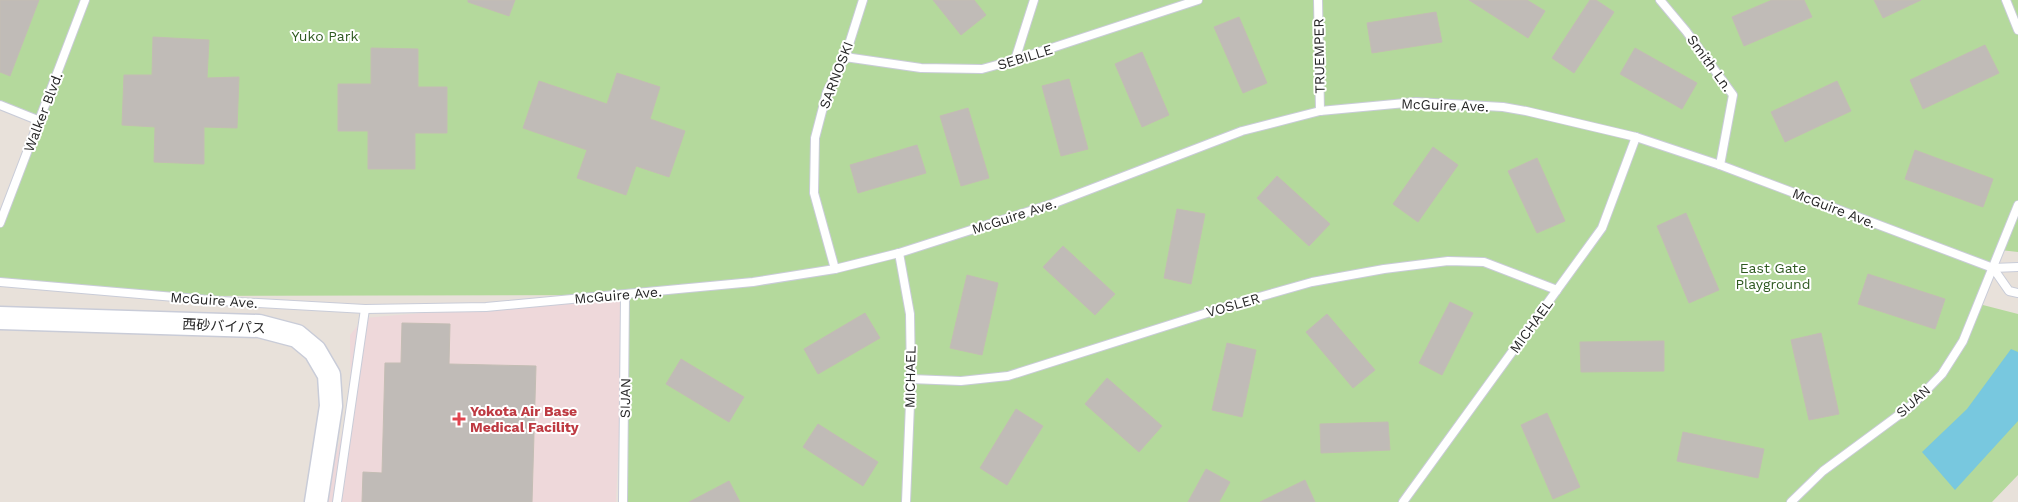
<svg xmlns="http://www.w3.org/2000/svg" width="2018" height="502" font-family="'Work Sans','Noto Sans JP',sans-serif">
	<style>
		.medical { fill: #eed8da }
		.green { fill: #b4d99c }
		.water { fill: #78c8df }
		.building { fill: #c0bbb7; stroke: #c3bdb4 }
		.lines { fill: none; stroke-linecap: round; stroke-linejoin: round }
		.lane-casing { stroke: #c9ccd8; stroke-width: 10 }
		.secondary-casing { stroke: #c9ccd8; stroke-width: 25 }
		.lane { stroke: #fff; stroke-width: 8 }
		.secondary { stroke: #fff; stroke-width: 22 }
		.health-dot { fill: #e0444e; stroke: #fff; stroke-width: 2 }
		.labels { text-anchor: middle; stroke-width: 4; stroke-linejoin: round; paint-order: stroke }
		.park-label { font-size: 14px; fill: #2f5a21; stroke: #fff }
		.street-label { font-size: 14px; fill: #272727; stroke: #fff }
		.health-label { font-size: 14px; font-weight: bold; fill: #be3a42; stroke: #fff; text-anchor: start }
	</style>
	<rect width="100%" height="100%" fill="#e8e1da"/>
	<path class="medical" d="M625,295L616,502H322L351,403L350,335L364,318Z"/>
	<path class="green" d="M0,0H2018V252L2000,250L1979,304L2018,314V475L1992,502H621L625,295L196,296L0,282V223L40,119L0,103Z"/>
	<path class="water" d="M2011,349L2018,352V421L1955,490L1922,452L1967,409Z"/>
	<g class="building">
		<path d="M0,0H39L10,76L0,72Z"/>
		<path d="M468,0H515L509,16L468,2Z"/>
		<path d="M933,0H974L986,15L961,35Z"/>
		<path d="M1469,0H1527L1545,11L1528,38Z"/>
		<path d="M1590,0H1596L1614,12L1574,73L1552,58Z"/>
		<path d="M1772,0H1804L1812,17L1744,46L1732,17Z"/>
		<path d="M1874,0H1921L1883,18Z"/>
		<path d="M1436,12L1442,42L1372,53L1367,23Z"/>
		<path d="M1239,17L1267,83L1243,93L1214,27Z"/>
		<path d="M153,37L209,40L207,78L239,77L237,128L204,127V164L154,162L155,127L122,125L124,75H152Z"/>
		<path d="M1985,45L1999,73L1923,109L1910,80Z"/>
		<path d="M371,48L418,49V87H447V133H415V169H368V131H338V84H371Z"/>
		<path d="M1635,48L1697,83L1682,109L1620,74Z"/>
		<path d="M1142,52L1169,115L1142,127L1115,64Z"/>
		<path d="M617,73L660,87L650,119L685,131L669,177L636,166L626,195L577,178L587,150L523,128L539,81L607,104Z"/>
		<path d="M1069,79L1088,149L1061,156L1042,86Z"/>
		<path d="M1837,81L1851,111L1785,142L1771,112Z"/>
		<path d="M968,108L989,178L961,186L940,116Z"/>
		<path d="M917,145L926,173L858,193L850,165Z"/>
		<path d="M1433,147L1458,165L1418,222L1393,204Z"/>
		<path d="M1915,150L1993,179L1983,207L1905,179Z"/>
		<path d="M1537,158L1565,221L1537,233L1508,171Z"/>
		<path d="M1277,176L1330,224L1309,246L1257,198Z"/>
		<path d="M1177,209L1205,214L1191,284L1164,278Z"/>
		<path d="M1686,213L1719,290L1689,303L1657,226Z"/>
		<path d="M1063,246L1115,294L1095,315L1043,267Z"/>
		<path d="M1868,274L1945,299L1935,329L1858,304Z"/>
		<path d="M967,275L998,283L982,355L950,348Z"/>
		<path d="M1450,302L1473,313L1442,375L1419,363Z"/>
		<path d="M865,313L880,338L818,374L804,349Z"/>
		<path d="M1327,314L1375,370L1353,388L1306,332Z"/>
		<path d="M402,323L450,324L449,364L536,366L532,502H362L363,472L382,473L385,363H401Z"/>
		<path d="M1821,333L1839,414L1809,420L1791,340Z"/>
		<path d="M1664,341V371L1581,372L1580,342Z"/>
		<path d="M1227,343L1256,350L1242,417L1212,410Z"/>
		<path d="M681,359L744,397L729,422L666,384Z"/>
		<path d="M1107,378L1162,426L1139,452L1085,404Z"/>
		<path d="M1016,409L1043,426L1007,485L980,468Z"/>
		<path d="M1547,413L1580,487L1553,499L1521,425Z"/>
		<path d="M1388,422L1390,450L1321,453L1320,424Z"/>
		<path d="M818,424L878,462L863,486L803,447Z"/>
		<path d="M1683,432L1764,449L1758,478L1677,461Z"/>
		<path d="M1206,469L1230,482L1219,502H1188Z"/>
		<path d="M1305,480L1315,502H1260Z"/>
		<path d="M729,481L740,502H689Z"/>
	</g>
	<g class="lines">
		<defs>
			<g id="lane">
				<path d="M1318,0L1320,111"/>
				<path d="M1660,0L1686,31L1733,95L1720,165"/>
				<path d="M2006,0L2018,30"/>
				<path d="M845,57L921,68L982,69L1015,60L1198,0"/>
				<path d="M1015,60L1034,0"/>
				<path d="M0,105L40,121"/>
				<path d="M0,223L85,0"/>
				<path d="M899,253L910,314L911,379L906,502"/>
				<path d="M1993,268L2009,291L2018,293"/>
				<path d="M835,269L814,193L815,138L827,92L845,57L863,0"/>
				<path d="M0,282L221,301L365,309L486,307L753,282L835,269L899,253L1052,204L1242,131L1320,111L1416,102L1503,107L1526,111L1636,137L1720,165L1993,268L2018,267"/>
				<path d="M911,379L961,381L1008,376L1245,301L1312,282L1384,269L1448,261L1484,262L1557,290"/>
				<path d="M337,502L365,309"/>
				<path d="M623,502L625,295"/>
				<path d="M1403,502L1602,228L1636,137"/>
				<path d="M1791,502L1823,471L1911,406L1942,374L1963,341L2018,205"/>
			</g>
			<path id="secondary" d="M0,318L259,326L297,336L315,351L329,375L331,406L316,502"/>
		</defs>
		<use href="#lane" class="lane-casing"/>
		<use href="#secondary" class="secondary-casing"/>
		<use href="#lane" class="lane"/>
		<use href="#secondary" class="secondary"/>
	</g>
	<path class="health-dot" d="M456.5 411.5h5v5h5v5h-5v5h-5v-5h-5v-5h5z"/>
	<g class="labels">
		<g class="park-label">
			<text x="325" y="41">Yuko Park</text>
			<text x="1773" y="273">East Gate<tspan x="1773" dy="16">Playground</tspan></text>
		</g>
		<g class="street-label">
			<text transform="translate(1319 56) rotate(-91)" y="5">TRUEMPER</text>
			<text transform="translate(1025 57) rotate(-17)" y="5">SEBILLE</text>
			<text transform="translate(1710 63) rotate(54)" y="5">Smith Ln.</text>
			<text transform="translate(836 75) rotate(-69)" y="5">SARNOSKI</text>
			<text transform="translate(1445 105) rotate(2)" y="5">McGuire Ave.</text>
			<text transform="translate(43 112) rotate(-69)" y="5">Walker Blvd.</text>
			<text transform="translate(1834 208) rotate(21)" y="5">McGuire Ave.</text>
			<text transform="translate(1014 216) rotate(-18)" y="5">McGuire Ave.</text>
			<text transform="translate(618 295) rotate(-5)" y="5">McGuire Ave.</text>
			<text transform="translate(214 300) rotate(4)" y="5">McGuire Ave.</text>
			<text transform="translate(1233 305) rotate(-16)" y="5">VOSLER</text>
			<text transform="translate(224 326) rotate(3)" y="5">西砂バイパス</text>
			<text transform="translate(1531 326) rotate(-54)" y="5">MICHAEL</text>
			<text transform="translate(910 377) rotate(-89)" y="5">MICHAEL</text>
			<text transform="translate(625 398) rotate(-89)" y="5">SIJAN</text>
			<text transform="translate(1913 401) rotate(-42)" y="5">SIJAN</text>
		</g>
		<g class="health-label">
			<text x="470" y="416">Yokota Air Base<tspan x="470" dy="16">Medical Facility</tspan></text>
		</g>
	</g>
</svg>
